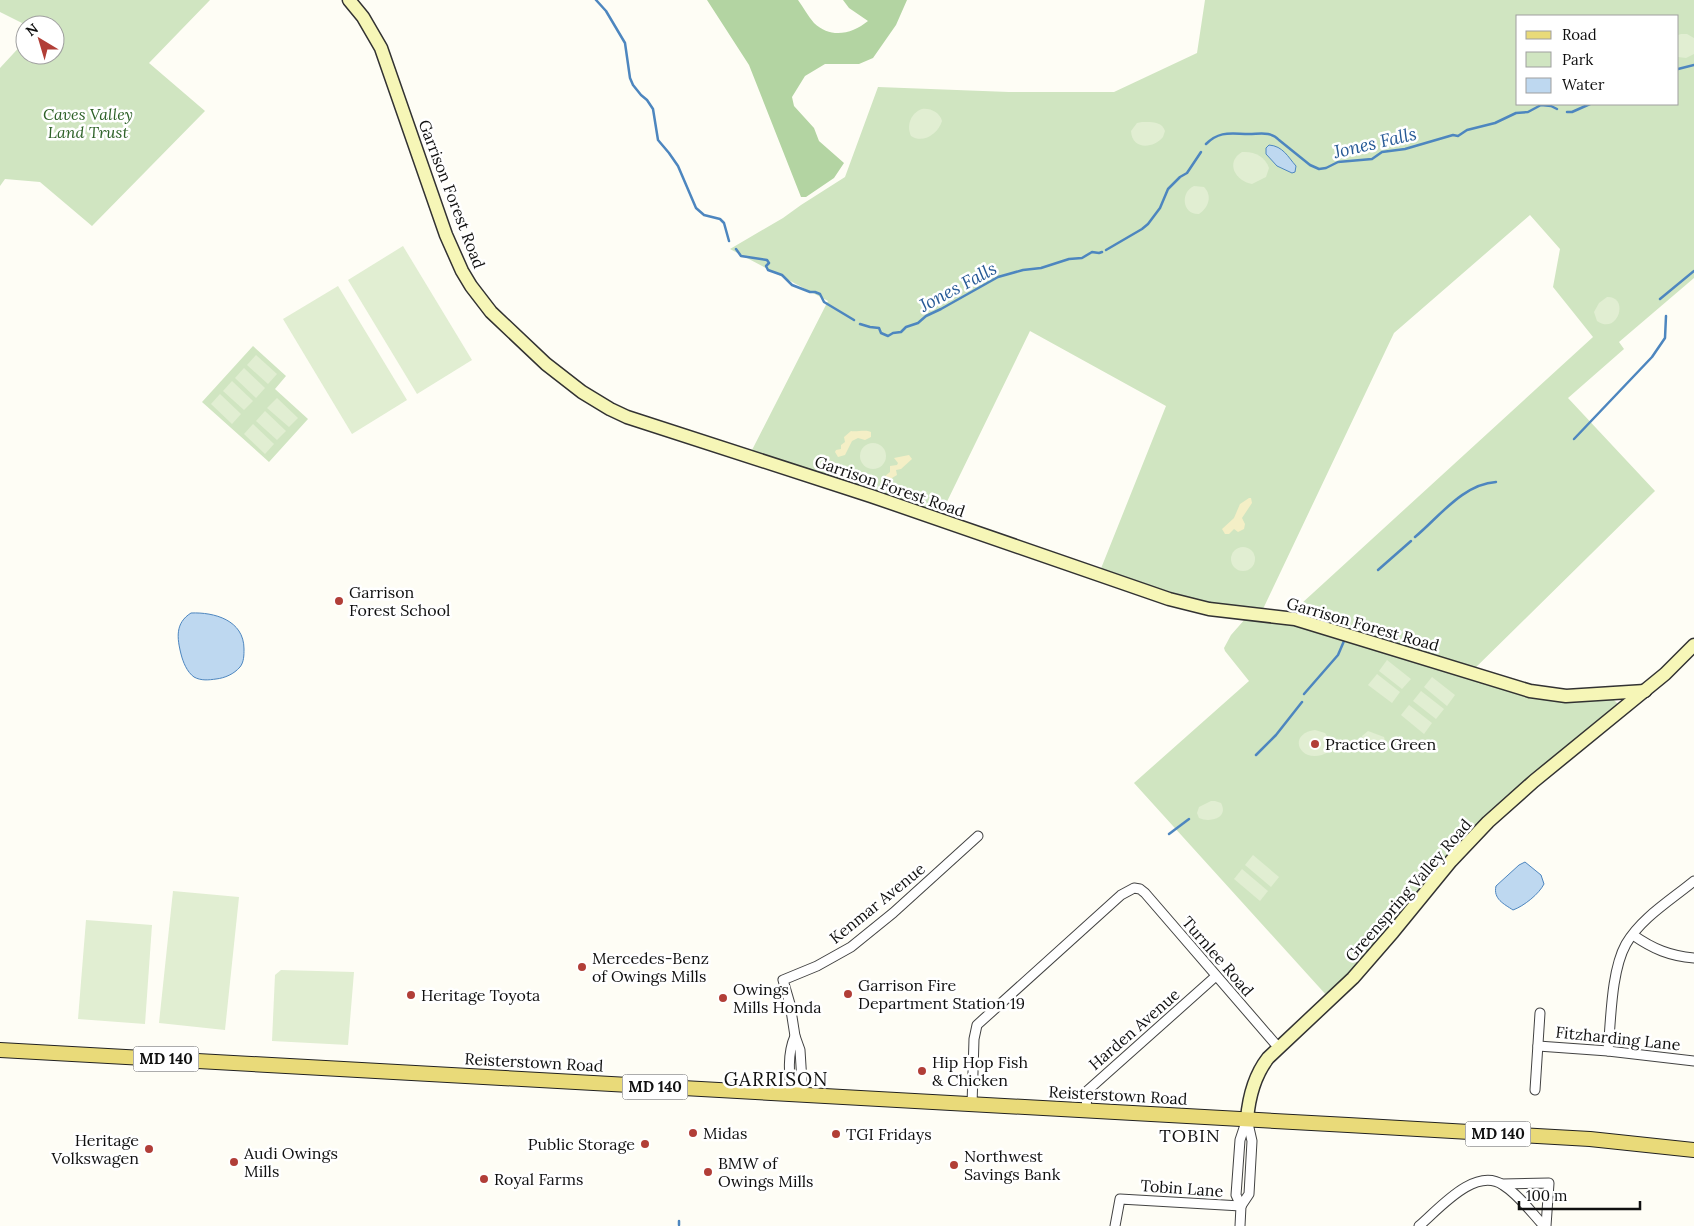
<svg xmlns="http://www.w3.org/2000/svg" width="1694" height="1226" font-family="Lora,serif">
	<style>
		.green { fill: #d0e5c1; fill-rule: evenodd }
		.forest { fill: #b3d4a2 }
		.sand { fill: #f4efc6 }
		.pitch { fill: #e1eed2 }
		.water { fill: #bed8f0; stroke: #4d86bf }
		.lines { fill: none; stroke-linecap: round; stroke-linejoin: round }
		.stream { stroke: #4d86bf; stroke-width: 2.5 }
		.minor-casing { stroke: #434343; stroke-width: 11 }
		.secondary-casing { stroke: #323232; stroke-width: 15 }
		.primary-casing { stroke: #212121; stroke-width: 16 }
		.minor { stroke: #fff; stroke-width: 9 }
		.secondary { stroke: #f6f6b7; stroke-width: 12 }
		.primary { stroke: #e9da79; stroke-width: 14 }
		.poi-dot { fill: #b13e37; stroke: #fff; stroke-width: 2 }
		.labels { text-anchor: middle; stroke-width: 5; stroke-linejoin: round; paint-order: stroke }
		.shield { fill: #fff; stroke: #585858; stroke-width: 1 }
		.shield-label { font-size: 15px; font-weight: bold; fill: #101010 }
		.park-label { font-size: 16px; font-style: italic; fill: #2d6127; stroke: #fff }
		.street-label { font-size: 16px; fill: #101010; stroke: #fff }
		.poi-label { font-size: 16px; fill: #101010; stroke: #fff; text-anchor: start }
		.water-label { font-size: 18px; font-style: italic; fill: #265995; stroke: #fff }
		.neighbourhood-label { font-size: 18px; letter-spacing: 1px; fill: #101010; stroke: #fff }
		.quarter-label { font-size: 19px; letter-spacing: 1px; fill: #101010; stroke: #fff }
	</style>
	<rect width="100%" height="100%" fill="#fefdf5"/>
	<g class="green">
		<path d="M0,0H210L149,63L205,111L92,226L40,182L5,179L0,186V68L25,41V55H55V25H26L0,12Z"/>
		<path d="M1205,0H1694V278L1619,342L1624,349L1568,398L1655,491L1467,676L1613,699L1620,706L1531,778L1328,997L1134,783L1249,681L1225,651L1224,648L1231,635L1253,610L1192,602L1100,571L1166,406L1030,331L940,516L751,452L828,301L730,249L783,218L801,205L845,177L878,87L1009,92H1114L1197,53ZM1518,16H1678V104H1518ZM1530,215L1560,249L1553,287L1593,337L1290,614L1263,609L1394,333Z"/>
		<path d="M253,346L286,376L275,389L308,419L269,462L202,402Z"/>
	</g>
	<path class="forest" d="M707,0H798C803,7 808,16 814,23C831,39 852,34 868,21L849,8L843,0H907L896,25L873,58L859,64H825L805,76L792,97L794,106L814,128L819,141L844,163L834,178L806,197H801L749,65Z"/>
	<g class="sand">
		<path d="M851,431C857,432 866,429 871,432V437L865,440L858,438L852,441L845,455L838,457L835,452L836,450L841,449V445L845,442L844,437Z"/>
		<path d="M909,455L912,459L901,469L896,470L897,475L887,481L885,480L884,477L890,472V466L897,465L898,463L894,458Z"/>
		<path d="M1249,498H1251L1252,503L1242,518L1245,524L1244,529L1238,532L1234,529L1229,534H1225L1222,529L1234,518L1240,504Z"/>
	</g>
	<g class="pitch">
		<path d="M1681,34H1687L1694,38V54L1686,58L1678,57V35Z"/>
		<path d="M922,109C931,108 940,113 942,121C938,134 923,144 911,136C906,125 911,113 922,109Z"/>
		<path d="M1142,122C1151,122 1162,121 1165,131L1163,137C1153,149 1132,150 1131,131L1137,123Z"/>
		<path d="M1242,152C1254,151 1265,156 1269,168L1266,177L1252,184C1235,181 1225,162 1242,152Z"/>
		<path d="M1194,186L1204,187C1213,196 1208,208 1199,214C1182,215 1180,192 1194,186Z"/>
		<path d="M403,246L472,360L417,394L348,280Z"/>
		<path d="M338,286L407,400L352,434L283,319Z"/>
		<path d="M1607,297C1630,296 1618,336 1597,321L1594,312L1599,303Z"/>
		<path d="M256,355L277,374L268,384L247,365Z"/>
		<path d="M244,368L265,388L256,398L235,378Z"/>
		<path d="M232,381L253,401L244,410L223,391Z"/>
		<path d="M220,394L241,414L232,424L211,404Z"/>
		<path d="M277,398L298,418L289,427L267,408Z"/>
		<path d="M265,411L286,431L277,440L256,421Z"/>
		<path d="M253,424L274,444L265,454L244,434Z"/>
		<circle cx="873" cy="456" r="13"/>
		<circle cx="1243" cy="559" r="12"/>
		<path d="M1387,660L1411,679L1402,689L1379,671Z"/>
		<path d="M1377,674L1400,692L1392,703L1368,685Z"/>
		<path d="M1432,677L1455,695L1447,706L1424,687Z"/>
		<path d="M1421,691L1444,709L1436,719L1413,701Z"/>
		<path d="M1409,705L1432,723L1424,734L1401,715Z"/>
		<path d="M1315,730L1325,733L1332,743L1330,751C1302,769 1284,734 1315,730Z"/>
		<path d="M1368,731L1384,737C1387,744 1381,748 1375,750L1364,741L1362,736Z"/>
		<path d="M1211,801H1215L1221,803C1229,818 1210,823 1199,818L1197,813L1199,807Z"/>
		<path d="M1253,855L1279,877L1271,887L1245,865Z"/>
		<path d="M1242,869L1268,891L1260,901L1234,879Z"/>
		<path d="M173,891L239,897L225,1030L159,1023Z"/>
		<path d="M86,920L152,925L145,1024L78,1019Z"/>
		<path d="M281,970L354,972L348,1045L272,1041L275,975Z"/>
	</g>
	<g class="water">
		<path d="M1269,145C1283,146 1288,157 1296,166L1295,172L1292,173L1277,166L1266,154V148Z"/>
		<path d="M191,613C214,612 244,620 244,649C244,655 244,662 240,667C234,674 225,678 216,679C209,680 201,681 194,677C187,672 183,662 181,654C177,638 175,623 191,613Z"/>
		<path d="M1525,862L1541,875L1544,884C1539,894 1524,906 1513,910C1504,904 1493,899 1496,886L1519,865Z"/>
	</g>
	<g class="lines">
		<g class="stream">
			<path d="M596,0L606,11L625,43L630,78L633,85L641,95L647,100L653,109L658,140L669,153L678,166L696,208L704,215L720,219L724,223L729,241"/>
			<path d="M1678,69L1694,65"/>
			<path d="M1567,112H1572L1590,104"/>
			<path d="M1206,144C1220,130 1232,134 1249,134C1260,134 1271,131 1279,140L1310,165L1319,169L1326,168L1338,162L1372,159L1382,152L1405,149L1453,135L1458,136L1467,130L1495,123L1516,113L1528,112L1541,105L1551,106L1557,109"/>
			<path d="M736,249L741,256L767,260L769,263L766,266L768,270L782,275L792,285L810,292H815L820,294L824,302L854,320"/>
			<path d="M1106,250L1142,229L1148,224L1160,208L1168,189L1180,177L1187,173L1201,152"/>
			<path d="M1660,299L1694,271"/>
			<path d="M860,324L870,327L879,328L881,333L888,336L893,333L901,332L906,327L918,323L926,316L941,309L998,277L1023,270L1041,268L1069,259L1082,258L1092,252L1099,253L1102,252"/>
			<path d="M1574,439L1652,357L1665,338L1666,316"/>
			<path d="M1415,537C1439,517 1463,484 1496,482"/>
			<path d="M1378,570L1411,541"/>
			<path d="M1304,694L1338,655L1344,641"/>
			<path d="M1256,755L1276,735L1302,702"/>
			<path d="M1169,834L1189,819"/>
			<path d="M679,1221V1225"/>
		</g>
		<defs>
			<g id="minor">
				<path d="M1633,935C1653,949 1670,956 1694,958"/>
				<path d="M1538,1046L1608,1051L1694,1061"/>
				<path d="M1608,1051C1611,1020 1611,971 1626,944C1641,918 1671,900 1694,881"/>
				<path d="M1535,1090L1540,1013"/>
				<path d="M792,1095L802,1082L800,1050L795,1036L790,1004L783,980L817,966L851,947L893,913L978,836"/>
				<path d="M792,1095C789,1075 787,1054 795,1036"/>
				<path d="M972,1105L974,1039L977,1025L1121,895L1134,888L1140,889L1145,893L1278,1047"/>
				<path d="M1086,1111L1087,1091L1216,976"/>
				<path d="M1502,1184L1549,1183L1546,1226"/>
				<path d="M1241,1206L1249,1194L1252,1141L1247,1119"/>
				<path d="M1115,1226L1120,1199L1241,1206"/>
				<path d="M1240,1226L1241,1206L1236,1195L1240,1140L1247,1119"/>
				<path d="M1419,1226C1439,1209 1475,1166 1503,1185C1519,1195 1531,1212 1544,1226"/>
			</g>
			<g id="secondary">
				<path d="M349,0L363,17L381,48L446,235L462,271L471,286L491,312L546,364L582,392L610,409L627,417L871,496L1169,599L1209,609L1295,619L1530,691L1566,696L1645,691"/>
				<path d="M1247,1119C1249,1096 1254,1076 1268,1058L1353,978L1393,932L1451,861L1488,822L1534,781L1665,674L1694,645"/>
			</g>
			<path id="primary" d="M0,1050L1348,1125L1590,1139L1694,1150"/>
		</defs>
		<use href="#minor" class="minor-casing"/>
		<use href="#secondary" class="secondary-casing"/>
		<use href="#primary" class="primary-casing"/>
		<use href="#minor" class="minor"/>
		<use href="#secondary" class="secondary"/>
		<use href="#primary" class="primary"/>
	</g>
	<g class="poi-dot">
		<circle cx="339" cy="601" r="5"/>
		<circle cx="1315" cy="744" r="5"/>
		<circle cx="582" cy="967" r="5"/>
		<circle cx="848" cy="994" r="5"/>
		<circle cx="411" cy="995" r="5"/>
		<circle cx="723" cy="998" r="5"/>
		<circle cx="922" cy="1071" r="5"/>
		<circle cx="693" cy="1133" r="5"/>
		<circle cx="836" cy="1134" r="5"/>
		<circle cx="645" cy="1144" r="5"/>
		<circle cx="149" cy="1149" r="5"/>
		<circle cx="234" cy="1162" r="5"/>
		<circle cx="954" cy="1165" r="5"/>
		<circle cx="708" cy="1172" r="5"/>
		<circle cx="484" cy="1179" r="5"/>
	</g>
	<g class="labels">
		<g class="shield">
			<rect x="133.5" y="1046.5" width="65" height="25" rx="4"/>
			<rect x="622.5" y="1074.5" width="65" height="25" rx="4"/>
			<rect x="1465.5" y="1121.5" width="65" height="25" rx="4"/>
		</g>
		<g class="shield-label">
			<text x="166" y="1064">MD 140</text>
			<text x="655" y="1092">MD 140</text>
			<text x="1498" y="1139">MD 140</text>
		</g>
		<g class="park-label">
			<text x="88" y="120">Caves Valley<tspan x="88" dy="18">Land Trust</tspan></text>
		</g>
		<g class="street-label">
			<text transform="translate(452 194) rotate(69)" y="6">Garrison Forest Road</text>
			<text transform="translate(890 486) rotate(19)" y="6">Garrison Forest Road</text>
			<text transform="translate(1363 624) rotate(16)" y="6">Garrison Forest Road</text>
			<text transform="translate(1408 890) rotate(-49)" y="6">Greenspring Valley Road</text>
			<text transform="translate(877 903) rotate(-39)" y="6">Kenmar Avenue</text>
			<text transform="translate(1218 956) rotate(49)" y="6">Turnlee Road</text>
			<text transform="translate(1134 1029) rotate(-41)" y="6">Harden Avenue</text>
			<text transform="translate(1618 1038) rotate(6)" y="6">Fitzharding Lane</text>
			<text transform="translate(534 1062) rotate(3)" y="6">Reisterstown Road</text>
			<text transform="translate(1118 1095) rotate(3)" y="6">Reisterstown Road</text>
			<text transform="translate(1182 1188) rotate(4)" y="6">Tobin Lane</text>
		</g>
		<g class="poi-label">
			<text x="349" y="598">Garrison<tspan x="349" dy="18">Forest School</tspan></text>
			<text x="1325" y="750">Practice Green</text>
			<text x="592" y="964">Mercedes-Benz<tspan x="592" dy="18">of Owings Mills</tspan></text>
			<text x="858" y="991">Garrison Fire<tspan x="858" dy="18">Department Station 19</tspan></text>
			<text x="733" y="995">Owings<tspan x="733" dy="18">Mills Honda</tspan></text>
			<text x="421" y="1001">Heritage Toyota</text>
			<text x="932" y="1068">Hip Hop Fish<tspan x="932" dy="18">&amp; Chicken</tspan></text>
			<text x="703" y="1139">Midas</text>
			<text x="846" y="1140">TGI Fridays</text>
			<text x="139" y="1146" text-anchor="end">Heritage<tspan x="139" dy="18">Volkswagen</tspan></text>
			<text x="635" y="1150" text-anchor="end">Public Storage</text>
			<text x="244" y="1159">Audi Owings<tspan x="244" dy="18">Mills</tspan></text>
			<text x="964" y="1162">Northwest<tspan x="964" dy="18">Savings Bank</tspan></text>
			<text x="718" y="1169">BMW of<tspan x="718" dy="18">Owings Mills</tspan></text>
			<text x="494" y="1185">Royal Farms</text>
		</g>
		<g class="water-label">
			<text transform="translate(1375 143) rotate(-13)" y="6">Jones Falls</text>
			<text transform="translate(958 287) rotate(-28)" y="6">Jones Falls</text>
		</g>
		<g class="neighbourhood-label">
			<text x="1190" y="1142">TOBIN</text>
		</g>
		<g class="quarter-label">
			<text x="776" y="1086">GARRISON</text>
		</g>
	</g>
	<rect x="1516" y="15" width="162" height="90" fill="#ffffff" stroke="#9f9f9f"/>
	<rect x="1526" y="31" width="25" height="8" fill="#e9da79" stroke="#9f9f9f"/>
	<text x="1562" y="40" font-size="15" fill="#101010">Road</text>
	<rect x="1526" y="52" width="25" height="15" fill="#d0e5c1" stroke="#9f9f9f"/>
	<text x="1562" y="65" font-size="15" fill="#101010">Park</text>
	<rect x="1526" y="78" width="25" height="15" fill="#bed8f0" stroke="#9f9f9f"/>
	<text x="1562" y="90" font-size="15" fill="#101010">Water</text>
	<g transform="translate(40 40) rotate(322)"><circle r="24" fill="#ffffff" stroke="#9f9f9f"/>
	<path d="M0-4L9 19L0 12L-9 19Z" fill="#b13e37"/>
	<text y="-8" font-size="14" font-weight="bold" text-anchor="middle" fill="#101010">N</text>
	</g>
	<path d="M1519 1201v8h121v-8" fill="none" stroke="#101010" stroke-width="2.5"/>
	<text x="1526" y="1201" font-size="15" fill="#101010" stroke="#ffffff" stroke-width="4" paint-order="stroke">100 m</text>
</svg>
